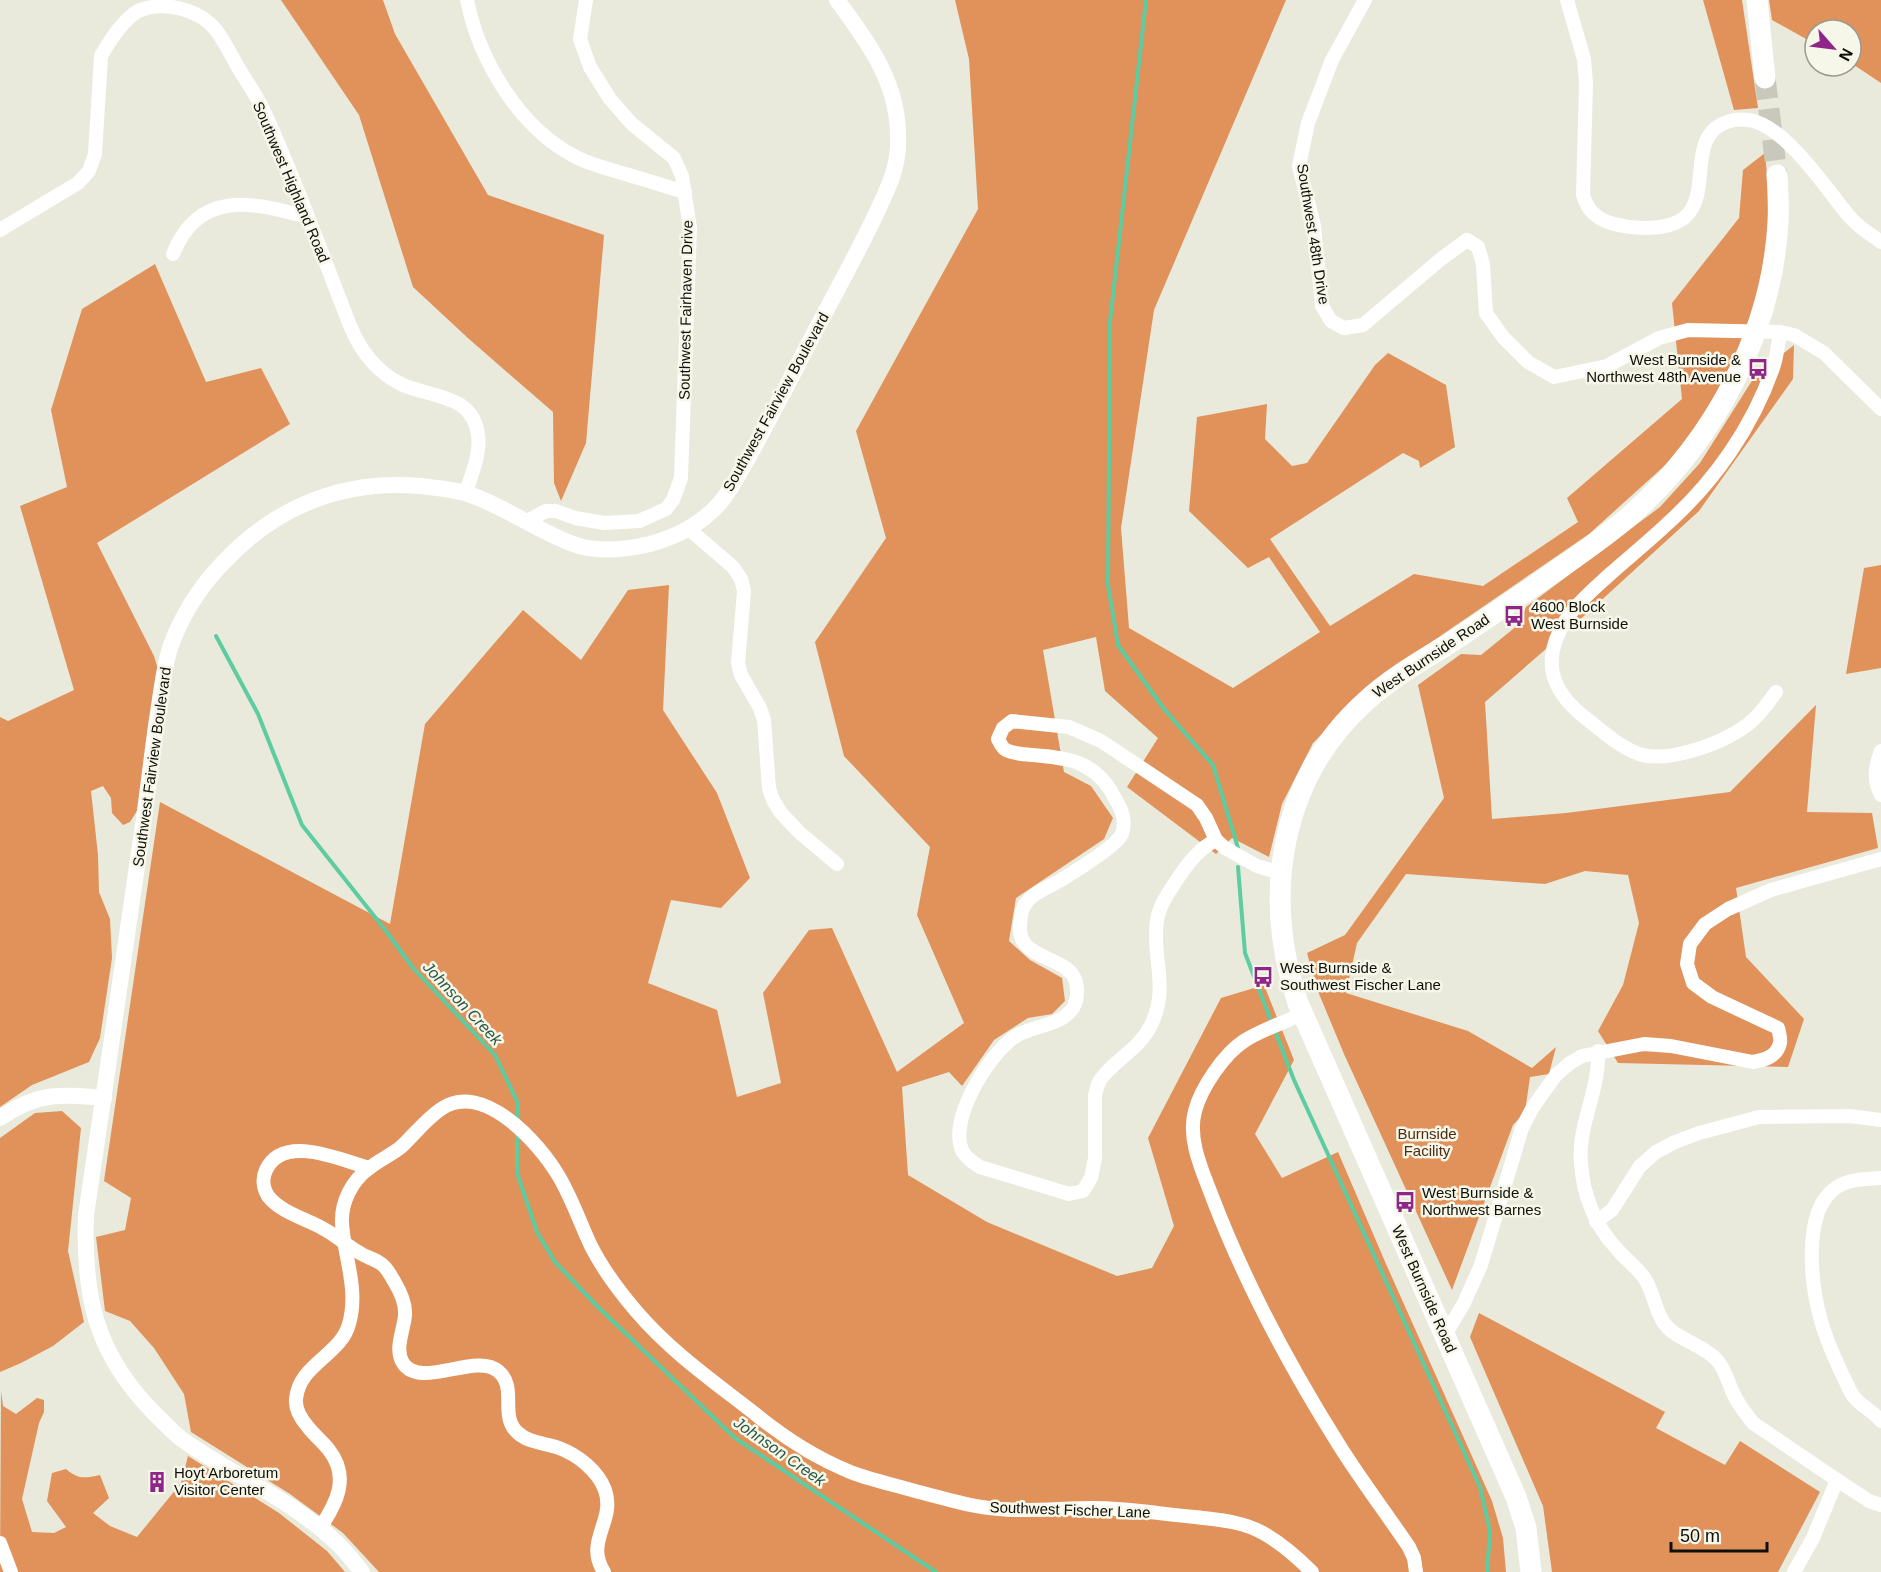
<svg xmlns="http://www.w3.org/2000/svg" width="1881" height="1572" font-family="Arial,sans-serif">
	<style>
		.forest { fill: #e1915a }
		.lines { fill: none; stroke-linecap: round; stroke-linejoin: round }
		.stream { stroke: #5dcca1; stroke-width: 4 }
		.primary-tunnel { stroke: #c8c9bc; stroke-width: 21; stroke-dasharray: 21 10; stroke-linecap: butt }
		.minor { stroke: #fff; stroke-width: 14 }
		.tertiary { stroke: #fff; stroke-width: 16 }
		.primary { stroke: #fff; stroke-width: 21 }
		.labels { text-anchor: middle; stroke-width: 5; stroke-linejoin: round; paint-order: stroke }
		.street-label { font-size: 15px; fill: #10100b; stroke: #f6f7e8 }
		.poi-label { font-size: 15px; fill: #10100b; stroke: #f6f7e8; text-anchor: start }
		.park-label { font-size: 15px; fill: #4d2c15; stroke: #f6f7e8 }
		.water-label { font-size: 16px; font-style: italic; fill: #295744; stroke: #f6f7e8 }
	</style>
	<rect width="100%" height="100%" fill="#e9eadb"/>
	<g class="forest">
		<path d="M281,0H383L395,34L488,195L604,235L586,443L561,501L554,483L553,412L469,339L413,287L359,115Z"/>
		<path d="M955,0H1286L1154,310L1121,528L1129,628L1233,688L1320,632L1269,557L1248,568L1189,511L1197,417L1267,404L1265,439L1292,466L1307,463L1375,365L1388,353L1446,385L1455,447L1420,468L1419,461L1403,453L1270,539L1330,626L1414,574L1483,586L1578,522L1567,498L1682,399L1672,303L1739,218L1743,170L1765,153L1771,221L1753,323L1720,393L1681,451L1589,534L1379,678L1313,743L1282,804L1269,857L1232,838L1216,854L1127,787L1158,738L1105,691L1096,637L1043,650L1064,772L1091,786L1113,818L1104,839L1016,898L1009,941L1030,960L1062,978L1065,1001L1052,1014L1028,1018L994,1040L962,1086L949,1072L902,1087L908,1175L987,1222L1117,1276L1152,1268L1174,1226L1148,1138L1221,998L1264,985L1294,1060L1255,1134L1282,1178L1338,1152L1386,1264L1492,1501L1503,1538L1506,1572H379L343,1533L290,1494L191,1432L184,1394L154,1348L130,1321L105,1311L96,1237L125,1230L131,1198L104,1181L160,802L390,924L425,724L523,610L581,660L628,590L669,585L663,710L717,793L750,878L721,908L671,900L648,983L717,1010L737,1097L781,1083L763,993L809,930L832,928L897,1072L964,1023L917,915L930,847L844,756L815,642L886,538L856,431L978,209L969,59Z"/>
		<path d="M1703,0H1742L1758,108L1734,110Z"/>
		<path d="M1769,0H1881V83L1851,63V30H1815V44L1772,20Z"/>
		<path d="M155,264L206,382L261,368L290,424L97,543L154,656L162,682L147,795L130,822L123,825L112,813L111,798L103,786L91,791L98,855L99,892L110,919L112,958L100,1038L89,1062L32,1085L0,1107V717L8,721L74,690L20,506L67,487L51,410L82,309Z"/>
		<path d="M1794,345L1793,379L1699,511L1584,616L1485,702L1492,819L1566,813L1730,792L1816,705L1807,812L1872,813L1878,848L1736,888L1746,957L1804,1019L1788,1067L1618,1063L1598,1031L1623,985L1639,923L1628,875L1585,871L1545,884L1406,874L1357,943L1346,993L1468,1031L1532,1068L1556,1047L1549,1074L1530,1077L1525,1112L1513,1125L1452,1290L1344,1054L1317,989L1307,953L1345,935L1444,798L1418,685L1461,654L1481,655L1518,625L1526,607L1660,507L1700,463L1755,376Z"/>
		<path d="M1881,565V668L1846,674L1864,568Z"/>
		<path d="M62,1111L81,1128L68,1251L84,1322L53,1346L21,1363L0,1372V1138L35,1113Z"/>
		<path d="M1479,1313L1665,1412L1656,1428L1725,1465L1740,1441L1820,1492L1778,1572H1552L1543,1506L1470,1337Z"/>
		<path d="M1,1391L3,1406L16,1414L37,1398L44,1400V1412L39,1423L22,1499L32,1532L54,1533L66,1527L47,1501L52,1473L66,1469C79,1480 85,1478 100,1475L109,1498L93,1513L110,1526L137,1537L181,1483L188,1456L279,1513L327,1551L345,1572H0Z"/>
	</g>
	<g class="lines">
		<g class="stream">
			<path d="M1146,0L1110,322L1108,585L1118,645L1164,709L1213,765L1238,848"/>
			<path d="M216,636L258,714L302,825L386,931L413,968L495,1055L518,1103V1122"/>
			<path d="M1238,867L1245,953L1270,1018"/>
			<path d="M1275,1031L1294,1080L1480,1487L1490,1531L1487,1572"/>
			<path d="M517,1133V1173L537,1232L555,1262L597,1306L735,1438L936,1572"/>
		</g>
		<path class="primary-tunnel" d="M1765,78L1777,175"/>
		<g class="minor">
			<path d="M467,0C479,60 519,128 576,157C593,166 614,170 632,176C650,181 667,187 685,192"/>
			<path d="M1365,0L1332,60L1308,123L1299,166L1314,226L1322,306L1331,321L1344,328L1363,325L1441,259L1467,240L1478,247L1483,264L1486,313L1503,337L1528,362L1554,377L1607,366L1659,338L1688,330L1780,332L1794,335L1824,353L1881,409"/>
			<path d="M1567,0L1584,59L1586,83L1583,195C1586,205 1590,212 1598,217C1617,230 1667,233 1685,217C1713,192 1685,137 1727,122C1734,119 1742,119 1749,120C1786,126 1826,189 1849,216C1858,227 1870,234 1881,242"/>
			<path d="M0,230L78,183L89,171L95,154L101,56C110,40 122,21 138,11C163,0 199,9 216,30C225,42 232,57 239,69C247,82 256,95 263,109C296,180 322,255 351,328C361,351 376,371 399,383C427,398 473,392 478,435C481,454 471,475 466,493"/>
			<path d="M173,254C199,189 253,202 307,217"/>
			<path d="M527,521L546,511H556L575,518L604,523L639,521L666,509L673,500L681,478L690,228L682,176L674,158L632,124L610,99L590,67L580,39L586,0"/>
			<path d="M689,529L733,567L741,579L744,591L738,663L741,675L760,708L764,720L769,788L773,800L781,813L800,833L837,864"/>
			<path d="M1776,692C1769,701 1762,712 1753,720C1730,741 1670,764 1639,754C1618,746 1601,730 1583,716C1562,699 1547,678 1553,650C1560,617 1585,597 1609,575C1628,558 1648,542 1667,524C1714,482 1752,428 1773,368C1777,357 1778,344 1780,332"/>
			<path d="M1881,751C1875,767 1873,780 1881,795"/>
			<path d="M1216,840C1200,848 1190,861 1180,875C1171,889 1160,903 1157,920C1151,957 1170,986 1151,1025C1139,1050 1116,1058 1101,1079C1098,1083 1096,1090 1095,1096V1158L1091,1178L1083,1191L1069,1194L980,1167C974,1163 967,1159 963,1152C947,1121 988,1056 1013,1038C1032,1024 1059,1028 1073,1008C1076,1003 1077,997 1077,991C1077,985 1076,979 1072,974C1058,956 1019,957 1020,928C1020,921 1021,913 1024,906C1032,892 1048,888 1061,880C1074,872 1111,849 1120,837C1124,832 1124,823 1123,816C1121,807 1115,799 1111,791C1092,760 1066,758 1032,755C1024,754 1013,754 1006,750C1002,748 1000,743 998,739L1003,728L1012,721L1069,727L1101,741L1197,805L1206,818L1216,840L1225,848L1257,866L1281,873"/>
			<path d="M1302,1014C1283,1023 1261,1030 1244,1041C1224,1054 1201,1088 1195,1111C1187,1140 1203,1172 1213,1199C1246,1285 1290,1367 1339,1445C1361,1480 1386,1513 1409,1547L1414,1558L1416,1572"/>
			<path d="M1598,1051C1600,1090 1577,1127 1581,1163C1583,1195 1595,1226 1617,1249C1626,1260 1637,1267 1645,1279C1655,1295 1655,1314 1668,1328C1682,1341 1704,1346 1717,1360C1725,1369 1728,1382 1733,1393C1738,1404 1745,1413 1753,1423L1837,1480L1869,1501L1881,1505"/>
			<path d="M369,1168C341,1160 283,1133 266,1170C262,1178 263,1188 268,1196C280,1212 306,1219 322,1228C336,1235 347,1246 360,1253C366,1257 374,1259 380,1263C387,1267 390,1275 394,1281C400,1291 406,1303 405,1315C404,1330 394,1349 403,1363C420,1390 476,1352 498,1371C518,1387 499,1415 517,1432C528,1443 545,1443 559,1448C578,1455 598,1471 605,1490C616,1521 584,1541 604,1572"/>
			<path d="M1881,1178C1865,1179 1846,1179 1833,1190C1803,1214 1811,1284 1820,1317C1825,1337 1834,1357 1843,1376C1847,1383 1849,1391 1854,1397C1861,1406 1874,1412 1881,1421"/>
			<path d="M1596,1222L1612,1210L1640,1166L1656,1152L1675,1142L1699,1133L1759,1117L1850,1116L1881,1120"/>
			<path d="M1445,1335L1464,1303L1481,1265L1522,1128L1533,1107L1556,1075L1570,1063L1582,1056L1644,1044L1671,1046L1753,1062C1764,1060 1777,1057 1780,1043C1781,1039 1779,1032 1778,1028L1712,997L1693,983L1687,964L1690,944L1705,924L1728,909L1771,890L1881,859"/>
			<path d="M320,1528C337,1503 350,1477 329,1450C323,1442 314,1435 308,1427C301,1419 295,1409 296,1399C299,1364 341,1355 349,1324C359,1289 344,1257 342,1223C341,1202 352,1181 368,1169C379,1160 391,1155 401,1147C414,1135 426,1119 441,1109C483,1080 539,1143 558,1175C572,1198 580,1223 591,1246C603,1270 619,1291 636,1311C670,1351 713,1381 754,1413C782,1436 814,1457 848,1471C869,1480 893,1484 915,1491C943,1498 970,1507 999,1509C1031,1512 1062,1508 1093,1508C1127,1508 1161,1514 1195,1517C1218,1520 1242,1521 1263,1533C1281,1543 1297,1557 1312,1572"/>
			<path d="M0,1543L11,1572"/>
			<path d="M1794,1572L1813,1538L1837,1480"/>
		</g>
		<g class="tertiary">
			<path d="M0,1118C38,1092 59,1094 104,1098"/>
			<path d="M362,1572C354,1562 345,1550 335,1541C290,1499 232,1475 183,1440C173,1433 165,1423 156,1415C96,1355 83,1298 86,1215C105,1085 125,955 143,825C148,790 152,754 157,719C161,695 163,671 170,648C181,617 198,589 221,565C274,507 342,479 421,486C435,488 451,489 465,493C504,505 541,534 579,546C601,552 629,549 650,544C676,537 701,524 719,504C729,493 736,479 743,467C757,443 769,419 782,395C802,356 823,316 844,277C861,245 878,213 891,180C896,166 899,151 898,136C898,82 868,42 837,0"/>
		</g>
		<g class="primary">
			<path d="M1757,0L1765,78"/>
			<path d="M1531,1572L1526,1528L1516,1497L1298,1003C1262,896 1279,779 1366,701C1390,679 1419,662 1447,645C1486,619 1524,593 1563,566C1587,549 1612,532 1633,513C1715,439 1772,333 1778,222C1779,206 1778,191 1777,175"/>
		</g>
	</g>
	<defs>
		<symbol id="bus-bare" viewBox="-9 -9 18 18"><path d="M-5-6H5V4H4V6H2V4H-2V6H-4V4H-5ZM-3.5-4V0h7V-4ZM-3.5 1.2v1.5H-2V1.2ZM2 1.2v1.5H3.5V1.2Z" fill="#8f2589" stroke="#f6f7e8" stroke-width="2.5" paint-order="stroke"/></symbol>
		<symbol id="building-bare" viewBox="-9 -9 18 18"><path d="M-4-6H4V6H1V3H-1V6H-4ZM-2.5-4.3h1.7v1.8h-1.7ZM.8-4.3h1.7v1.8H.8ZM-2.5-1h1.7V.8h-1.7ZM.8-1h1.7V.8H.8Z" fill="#8f2589" stroke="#f6f7e8" stroke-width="2.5" paint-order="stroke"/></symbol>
	</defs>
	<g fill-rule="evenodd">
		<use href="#bus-bare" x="1743" y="354" width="30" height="30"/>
		<use href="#bus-bare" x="1499" y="601" width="30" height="30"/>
		<use href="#bus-bare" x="1248" y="962" width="30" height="30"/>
		<use href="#bus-bare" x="1390" y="1187" width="30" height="30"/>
		<use href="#building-bare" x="142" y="1467" width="30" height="30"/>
	</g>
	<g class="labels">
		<g class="street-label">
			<text transform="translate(291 182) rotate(67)" y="5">Southwest Highland Road</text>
			<text transform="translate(1313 234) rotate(81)" y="5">Southwest 48th Drive</text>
			<text transform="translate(686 310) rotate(-89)" y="5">Southwest Fairhaven Drive</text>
			<text transform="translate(776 402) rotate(-61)" y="5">Southwest Fairview Boulevard</text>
			<text transform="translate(1431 656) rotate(-34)" y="5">West Burnside Road</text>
			<text transform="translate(152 767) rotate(-82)" y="5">Southwest Fairview Boulevard</text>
			<text transform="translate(1424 1289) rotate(66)" y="5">West Burnside Road</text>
			<text transform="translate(1070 1510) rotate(2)" y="5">Southwest Fischer Lane</text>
		</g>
		<g class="poi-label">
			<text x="1741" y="365" text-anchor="end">West Burnside &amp;<tspan x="1741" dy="17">Northwest 48th Avenue</tspan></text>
			<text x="1531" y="612">4600 Block<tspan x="1531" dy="17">West Burnside</tspan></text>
			<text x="1280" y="973">West Burnside &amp;<tspan x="1280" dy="17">Southwest Fischer Lane</tspan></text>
			<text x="1422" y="1198">West Burnside &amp;<tspan x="1422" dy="17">Northwest Barnes</tspan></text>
			<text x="174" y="1478">Hoyt Arboretum<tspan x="174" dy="17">Visitor Center</tspan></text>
		</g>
		<g class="park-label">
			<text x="1427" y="1139">Burnside<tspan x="1427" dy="17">Facility</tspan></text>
		</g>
		<g class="water-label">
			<text transform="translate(463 1003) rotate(47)" y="6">Johnson Creek</text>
			<text transform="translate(780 1451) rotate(35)" y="6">Johnson Creek</text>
		</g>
	</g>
	<g transform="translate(1833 48) rotate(118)"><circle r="28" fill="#f6f7e8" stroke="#9a9b90" stroke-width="1.5"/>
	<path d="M0-4.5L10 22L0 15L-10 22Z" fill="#8f2589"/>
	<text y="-9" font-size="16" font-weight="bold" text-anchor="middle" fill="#10100b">N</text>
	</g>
	<path d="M1671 1542v9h96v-9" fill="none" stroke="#10100b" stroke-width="3"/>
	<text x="1680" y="1542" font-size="18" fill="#10100b" stroke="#f6f7e8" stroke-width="4.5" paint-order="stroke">50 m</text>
</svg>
